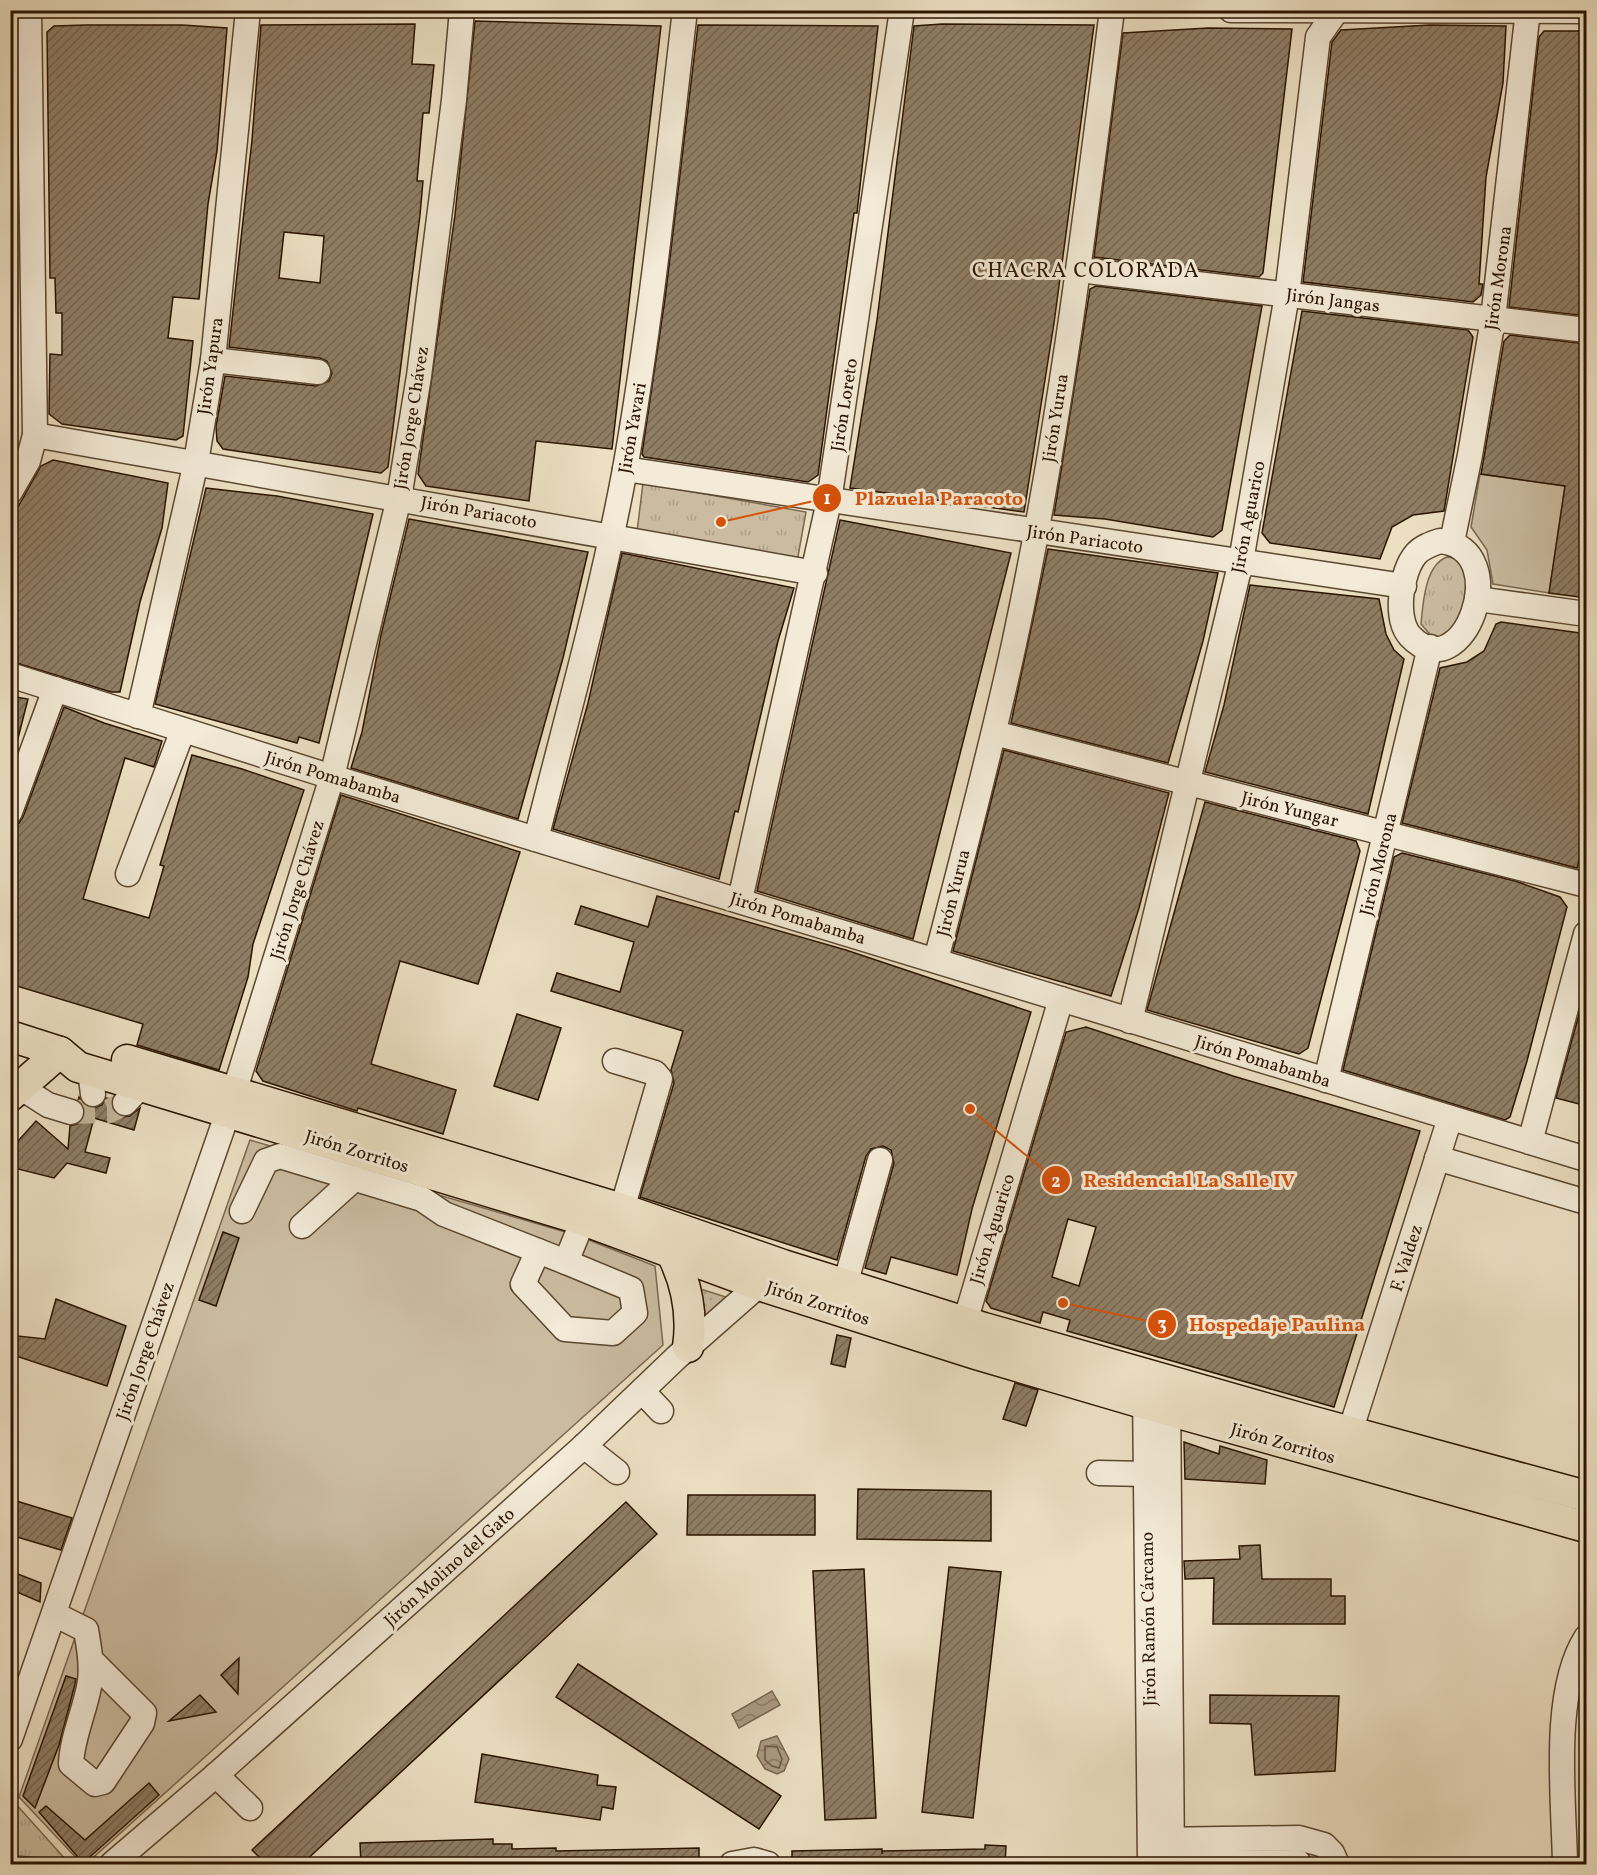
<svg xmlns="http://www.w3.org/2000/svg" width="1597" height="1875" font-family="Vollkorn,serif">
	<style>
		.grass { fill: url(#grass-dots); stroke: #7b6850; stroke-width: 1.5 }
		.park { fill: url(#park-tufts); stroke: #7b6850; stroke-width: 1.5 }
		.garden { fill: #cbbca1; stroke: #7b6850; stroke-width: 1.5 }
		.water { fill: url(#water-waves); stroke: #77644d; stroke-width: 1.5 }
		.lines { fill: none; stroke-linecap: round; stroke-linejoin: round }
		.shore { stroke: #6a5740; stroke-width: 1.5 }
		.building { fill: url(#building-hatch); stroke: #2b1400; stroke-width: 1.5; fill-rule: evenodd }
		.minor-tunnel { stroke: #c5b69b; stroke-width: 24; stroke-dasharray: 24 12; stroke-linecap: butt }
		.minor-casing { stroke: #5b4730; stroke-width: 27 }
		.major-casing { stroke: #2b1400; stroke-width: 33 }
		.minor { stroke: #f3ead7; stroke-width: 24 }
		.major { stroke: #ecdfc2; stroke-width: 30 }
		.labels { text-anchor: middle; stroke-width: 6; stroke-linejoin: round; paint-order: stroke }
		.street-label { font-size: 18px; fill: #2b1400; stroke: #f3ead7 }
		.quarter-label { font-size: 21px; letter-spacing: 1.5px; fill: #2b1400; stroke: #f3ead7 }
		.leader { fill: none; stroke: #d5520b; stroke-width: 2 }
		.callout-dot { fill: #d5520b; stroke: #f3ead7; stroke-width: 2 }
		.mark-label { font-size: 18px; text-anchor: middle; font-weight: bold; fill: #fff }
		.callout-label { font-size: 20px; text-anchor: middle; font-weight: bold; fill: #d5520b; stroke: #f3ead7; stroke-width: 6; stroke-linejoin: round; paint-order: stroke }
	</style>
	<defs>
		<pattern id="grass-dots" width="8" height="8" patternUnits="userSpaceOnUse" patternTransform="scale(1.5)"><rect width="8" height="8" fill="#cbbca1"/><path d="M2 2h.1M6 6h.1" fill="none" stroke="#aea189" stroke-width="1.8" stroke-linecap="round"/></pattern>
		<pattern id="park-tufts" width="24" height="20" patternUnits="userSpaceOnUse" patternTransform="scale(1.5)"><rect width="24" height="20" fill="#cbbca1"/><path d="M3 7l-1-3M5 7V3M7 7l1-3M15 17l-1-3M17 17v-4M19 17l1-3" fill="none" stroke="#aea189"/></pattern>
		<pattern id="water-waves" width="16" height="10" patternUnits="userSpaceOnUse" patternTransform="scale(1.5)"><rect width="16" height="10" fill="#aa9a80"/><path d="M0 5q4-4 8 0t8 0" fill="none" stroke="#8b7c66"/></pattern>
		<pattern id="building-hatch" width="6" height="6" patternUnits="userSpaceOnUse" patternTransform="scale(1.5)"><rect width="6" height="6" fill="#8f7e65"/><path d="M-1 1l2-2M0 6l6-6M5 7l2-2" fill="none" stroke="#756651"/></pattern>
	</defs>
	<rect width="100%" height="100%" fill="#ecdfc2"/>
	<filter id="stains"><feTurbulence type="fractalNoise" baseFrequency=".00333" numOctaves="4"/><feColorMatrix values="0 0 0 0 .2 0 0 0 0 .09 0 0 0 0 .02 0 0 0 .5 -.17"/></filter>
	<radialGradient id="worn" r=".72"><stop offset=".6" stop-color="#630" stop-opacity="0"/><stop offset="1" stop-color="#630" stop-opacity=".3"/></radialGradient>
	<path class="grass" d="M691,1286L729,1298L700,1322Z"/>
	<g class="park">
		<path d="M643,483L806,512L797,562L637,532Z"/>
		<path d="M1447,557L1456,558L1469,579L1460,622L1450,635L1433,638L1421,624C1423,603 1425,565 1447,557Z"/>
		<path d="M14,1802L67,1861L11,1855V1811Z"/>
	</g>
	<g class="garden">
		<path d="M1480,474L1565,486L1549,593L1493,584L1487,550L1471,527Z"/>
		<path d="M250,1140L576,1235L655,1266L663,1345L86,1864H82L19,1797Z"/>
	</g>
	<g class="water">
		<path d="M772,1691L780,1705L739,1728L732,1714Z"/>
		<path d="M777,1736L789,1759L784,1771L777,1774L765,1769L757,1756L761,1741Z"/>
	</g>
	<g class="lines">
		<path class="shore" d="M765,1746L777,1747L782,1759L779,1768L772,1766L765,1760Z"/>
	</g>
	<g class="building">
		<path d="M475,21L661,26L612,449L536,441L529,501L426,486L418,474L455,215Z"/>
		<path d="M415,24L412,64L434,65L429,113H423L417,181H423L420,215L388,467L381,473L223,449L217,441L216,426L225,376L316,386L329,381L332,373L327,361L320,358L229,347L252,140L261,25ZM284,232L324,236L320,283L279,278Z"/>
		<path d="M942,24L1094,25L1054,323L1024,512L850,488L877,320L914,26Z"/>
		<path d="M86,25H182L227,28L217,151L208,204L199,299L173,297L168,338L193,341L183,436L176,440L62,424L49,414L50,354L62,355V313H56L55,278H50L47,32L54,26Z"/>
		<path d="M698,25L878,26L857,213H854L818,475L808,482L644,457L642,454L665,299Z"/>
		<path d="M1430,25L1506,26L1503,83L1486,177L1479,284H1483L1481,295L1473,302L1303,282L1332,42L1341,30Z"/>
		<path d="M1208,28L1292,29L1263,273L1259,277L1094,257L1123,33Z"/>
		<path d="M1544,31H1587V316L1509,307L1539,37Z"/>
		<path d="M1096,286L1262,306L1222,530L1213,537L1105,519L1054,515L1090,289Z"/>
		<path d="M1302,311L1468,330L1473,337L1444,511L1413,515L1392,527L1380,559L1270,543L1262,533Z"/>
		<path d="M1510,335L1587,344V598L1549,593L1565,486L1481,474L1504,341Z"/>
		<path d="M53,460L168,483L162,528L140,602L120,692H111L10,661V521L41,466Z"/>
		<path d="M206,488L277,496L373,514L319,743L299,737L297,743L155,704Z"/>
		<path d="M409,519L588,552L563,658L518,819L351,768L362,732L381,635Z"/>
		<path d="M840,520L1011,553L913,939L757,891Z"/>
		<path d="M1048,549L1218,573L1203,641L1168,763L1011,723Z"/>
		<path d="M622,553L794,588L778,641L738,812L735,811L719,879L553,829L588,703Z"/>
		<path d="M1250,585L1379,599L1386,634L1394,650L1404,659L1368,814L1205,772L1224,705Z"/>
		<path d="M1501,622L1587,634V832L1577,868L1402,823L1440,668L1467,662L1484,651L1496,624Z"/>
		<path d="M10,696L28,699L16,746H10Z"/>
		<path d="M64,707L104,723L162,741L154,767L125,758L83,899L149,918L164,866L160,865L192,755L242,769L304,790L253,944L248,977L219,1070L137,1045L143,1024L10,984V826L19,823L23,817Z"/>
		<path d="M1004,750L1169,793L1139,908L1111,996L953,951Z"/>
		<path d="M341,795L520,852L478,984L400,961L371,1064L456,1090L443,1134L358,1108L357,1111L263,1081L256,1071Z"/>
		<path d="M1205,802L1356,841L1360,851L1308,1048L1299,1054L1147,1010Z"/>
		<path d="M1402,853L1515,881L1560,897L1567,907L1527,1061L1510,1117L1505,1120L1343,1070L1394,857Z"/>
		<path d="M657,896L846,950L1031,1012L972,1209L957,1275L891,1257L886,1274L865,1268L894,1163L891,1150L883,1146L871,1149L866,1156L837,1260L640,1197L674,1083L671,1070L683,1031L551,991L557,973L620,992L634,942L575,924L581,906L648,927Z"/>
		<path d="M1586,989H1587V1106L1556,1098Z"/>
		<path d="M517,1014L561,1028L538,1100L494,1086Z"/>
		<path d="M1086,1027L1233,1076L1420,1131L1334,1407L1067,1331L1070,1320L1043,1312L1040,1323L991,1308L986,1301L1066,1032ZM1068,1219L1096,1227L1079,1286L1052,1277Z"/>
		<path d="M79,1097L87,1107L94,1108L102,1105L106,1098L111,1099L115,1113L122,1117L130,1116L140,1108L134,1130L94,1118L85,1152L110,1158L106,1173L67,1163L54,1178L10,1167V1150L36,1121L68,1149L70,1126L80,1123L85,1116V1108L78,1100Z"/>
		<path d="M223,1232L239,1238L216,1306L199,1300Z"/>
		<path d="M56,1299L126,1326L107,1386L16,1356L18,1336L45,1339Z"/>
		<path d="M837,1335L851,1338L845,1367L831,1364Z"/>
		<path d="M1015,1383L1038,1390L1026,1426L1003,1419Z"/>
		<path d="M1184,1442L1219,1454L1220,1446L1267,1460L1265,1484L1185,1479Z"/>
		<path d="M858,1489L991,1491V1541L857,1539Z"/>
		<path d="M688,1495H815V1535H687Z"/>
		<path d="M10,1499L72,1518L61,1550L10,1535Z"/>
		<path d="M626,1502L657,1534L302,1864H266L252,1850Z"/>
		<path d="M1260,1545L1262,1579H1331V1596H1345V1624H1213L1214,1578L1185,1579L1184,1561L1240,1559L1239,1546Z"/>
		<path d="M949,1567L1001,1572L973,1818L922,1812Z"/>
		<path d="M864,1569L876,1818L825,1820L813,1571Z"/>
		<path d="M10,1571L41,1583L40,1602L10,1589Z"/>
		<path d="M239,1658L238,1694L221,1675Z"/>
		<path d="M578,1664L781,1796L759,1829L556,1697Z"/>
		<path d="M66,1676L76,1679L74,1688L59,1745L35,1808L23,1796Z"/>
		<path d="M200,1695L216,1712L169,1721Z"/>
		<path d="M1210,1695L1339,1696L1335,1771L1255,1775L1251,1724L1210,1723Z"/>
		<path d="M482,1754L598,1775L597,1785L616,1787L613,1809L602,1807L600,1820L475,1802Z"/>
		<path d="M149,1783L159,1795L83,1863L39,1812L46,1806L85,1840Z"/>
		<path d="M493,1839V1844H512V1849L556,1848V1851L699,1848V1864H361L360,1843Z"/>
		<path d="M985,1845L1006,1846L1005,1864H792V1851L882,1849V1854V1851L985,1849Z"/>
	</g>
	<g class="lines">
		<path class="minor-tunnel" d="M71,1112L109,1111L125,1103"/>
		<defs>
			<g id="minor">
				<path d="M1231,10L1586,11"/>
				<path d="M1079,270L1586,330"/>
				<path d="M213,360L318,372"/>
				<path d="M35,435L815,573"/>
				<path d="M625,469L1404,586"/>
				<path d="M10,492L28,461L35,435L29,10"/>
				<path d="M1440,541C1516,548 1463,693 1410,636C1394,618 1401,571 1416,554C1422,547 1431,544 1440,541Z"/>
				<path d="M1452,542L1470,455L1493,319L1528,10"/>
				<path d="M1477,599L1586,614"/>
				<path d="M10,675L332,777L1586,1159"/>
				<path d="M138,716L196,462L213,360L248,10"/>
				<path d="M994,733L1586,885"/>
				<path d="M10,812L55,689"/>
				<path d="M536,839C567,716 602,593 625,469C652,317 667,163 685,10"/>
				<path d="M128,874L183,730"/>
				<path d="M740,900L829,501L902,10"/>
				<path d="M936,960C963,855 991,750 1014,644C1059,435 1085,222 1112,10"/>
				<path d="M1130,1021L1241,561L1287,295L1318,37L1337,10"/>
				<path d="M615,1061L655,1073L660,1079L622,1209"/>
				<path d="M90,1070L93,1094"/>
				<path d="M1326,1080L1430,647"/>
				<path d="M20,1087L48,1105L71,1112"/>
				<path d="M125,1103L141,1086"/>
				<path d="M1530,1142L1586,934"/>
				<path d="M1437,1158L1586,1202"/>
				<path d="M242,1211L266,1161L280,1156L422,1199L444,1214L566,1262L583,1220"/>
				<path d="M302,1226L355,1178"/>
				<path d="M538,1251L523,1284L565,1329L613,1333L635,1313L631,1289L566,1262"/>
				<path d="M845,1285L880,1160"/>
				<path d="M965,1322L1061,999"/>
				<path d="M1145,1387L1150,1864"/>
				<path d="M642,1391L661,1411"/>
				<path d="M1168,1393L1172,1864"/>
				<path d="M1350,1432L1450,1118"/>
				<path d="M584,1446L617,1472"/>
				<path d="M1099,1473L1146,1474"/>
				<path d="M54,1614L86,1630C89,1647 92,1664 90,1681C86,1709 72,1736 71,1764L95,1784L103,1782L142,1723L144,1713L91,1660"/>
				<path d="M10,1739L228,1112L332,777L399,498L419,376L454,100L462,10"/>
				<path d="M216,1775L250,1808"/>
				<path d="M1155,1840L1299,1838L1324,1845L1332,1853L1337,1864"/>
				<path d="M1156,1863L1298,1862"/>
				<path d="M112,1864L216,1775L584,1446L677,1357L769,1276"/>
				<path d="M732,1864L754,1860L768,1864"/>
				<path d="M1565,1864C1564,1800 1551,1693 1586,1638"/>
			</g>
			<g id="major">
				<path d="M10,1036L60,1052L78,1067L583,1220L759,1285L976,1354L1146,1404L1586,1527"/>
				<path d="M127,1060L622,1209L783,1265L984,1328L1303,1419L1586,1496"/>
				<path d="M10,1096L60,1052"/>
				<path d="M671,1252C687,1283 693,1313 688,1347"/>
			</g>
		</defs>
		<use href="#minor" class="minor-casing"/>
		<use href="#major" class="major-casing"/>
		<use href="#minor" class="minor"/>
		<use href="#major" class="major"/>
	</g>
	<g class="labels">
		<g class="street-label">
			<text transform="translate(1498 278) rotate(-82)" y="6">Jirón Morona</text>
			<text transform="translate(1333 300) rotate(7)" y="6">Jirón Jangas</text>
			<text transform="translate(210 366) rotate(-82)" y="6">Jirón Yapura</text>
			<text transform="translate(844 405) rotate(-81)" y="6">Jirón Loreto</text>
			<text transform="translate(411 418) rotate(-81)" y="6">Jirón Jorge Chávez</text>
			<text transform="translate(1055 418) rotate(-81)" y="6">Jirón Yurua</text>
			<text transform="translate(632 428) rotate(-80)" y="6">Jirón Yavari</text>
			<text transform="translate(479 512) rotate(10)" y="6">Jirón Pariacoto</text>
			<text transform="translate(1248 517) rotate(-79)" y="6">Jirón Aguarico</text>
			<text transform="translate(1085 539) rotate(8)" y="6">Jirón Pariacoto</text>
			<text transform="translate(333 777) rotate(17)" y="6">Jirón Pomabamba</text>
			<text transform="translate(1290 809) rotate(14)" y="6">Jirón Yungar</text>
			<text transform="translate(1378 864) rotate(-76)" y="6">Jirón Morona</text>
			<text transform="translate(297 890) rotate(-73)" y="6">Jirón Jorge Chávez</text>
			<text transform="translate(953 893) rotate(-76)" y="6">Jirón Yurua</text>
			<text transform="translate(798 918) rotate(17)" y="6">Jirón Pomabamba</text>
			<text transform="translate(1263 1061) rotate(17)" y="6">Jirón Pomabamba</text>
			<text transform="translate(357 1151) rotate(17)" y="6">Jirón Zorritos</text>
			<text transform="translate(992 1229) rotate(-73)" y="6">Jirón Aguarico</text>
			<text transform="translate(1406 1258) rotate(-72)" y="6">F. Valdez</text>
			<text transform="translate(818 1303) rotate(18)" y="6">Jirón Zorritos</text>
			<text transform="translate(145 1351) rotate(-71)" y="6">Jirón Jorge Chávez</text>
			<text transform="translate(1283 1443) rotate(16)" y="6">Jirón Zorritos</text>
			<text transform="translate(449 1567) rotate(-42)" y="6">Jirón Molino del Gato</text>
			<text transform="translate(1148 1619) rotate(-91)" y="6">Jirón Ramón Cárcamo</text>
		</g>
		<g class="quarter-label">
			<text x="1086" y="277">CHACRA COLORADA</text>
		</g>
	</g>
	<path class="leader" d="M721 522L827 498M970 1109L1056 1180M1063 1303L1162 1324"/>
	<g class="callout-dot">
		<circle cx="721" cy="522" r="6"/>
		<circle cx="970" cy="1109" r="6"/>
		<circle cx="1063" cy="1303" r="6"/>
		<circle cx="827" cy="498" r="15"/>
		<circle cx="1056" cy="1180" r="15"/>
		<circle cx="1162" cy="1324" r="15"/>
	</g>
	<g class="mark-label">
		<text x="827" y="504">1</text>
		<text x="1056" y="1187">2</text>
		<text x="1162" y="1330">3</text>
	</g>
	<g class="callout-label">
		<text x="939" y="505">Plazuela Paracoto</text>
		<text x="1189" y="1187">Residencial La Salle IV</text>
		<text x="1277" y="1331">Hospedaje Paulina</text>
	</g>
	<rect width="1597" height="1875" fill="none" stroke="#ecdfc2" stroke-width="36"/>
	<rect x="12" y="12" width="1573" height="1851" fill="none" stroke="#2b1400" stroke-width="3"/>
	<rect x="18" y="18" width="1561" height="1839" fill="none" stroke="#2b1400" stroke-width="1.5"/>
	<rect width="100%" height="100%" filter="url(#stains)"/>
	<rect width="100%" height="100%" fill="url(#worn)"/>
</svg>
